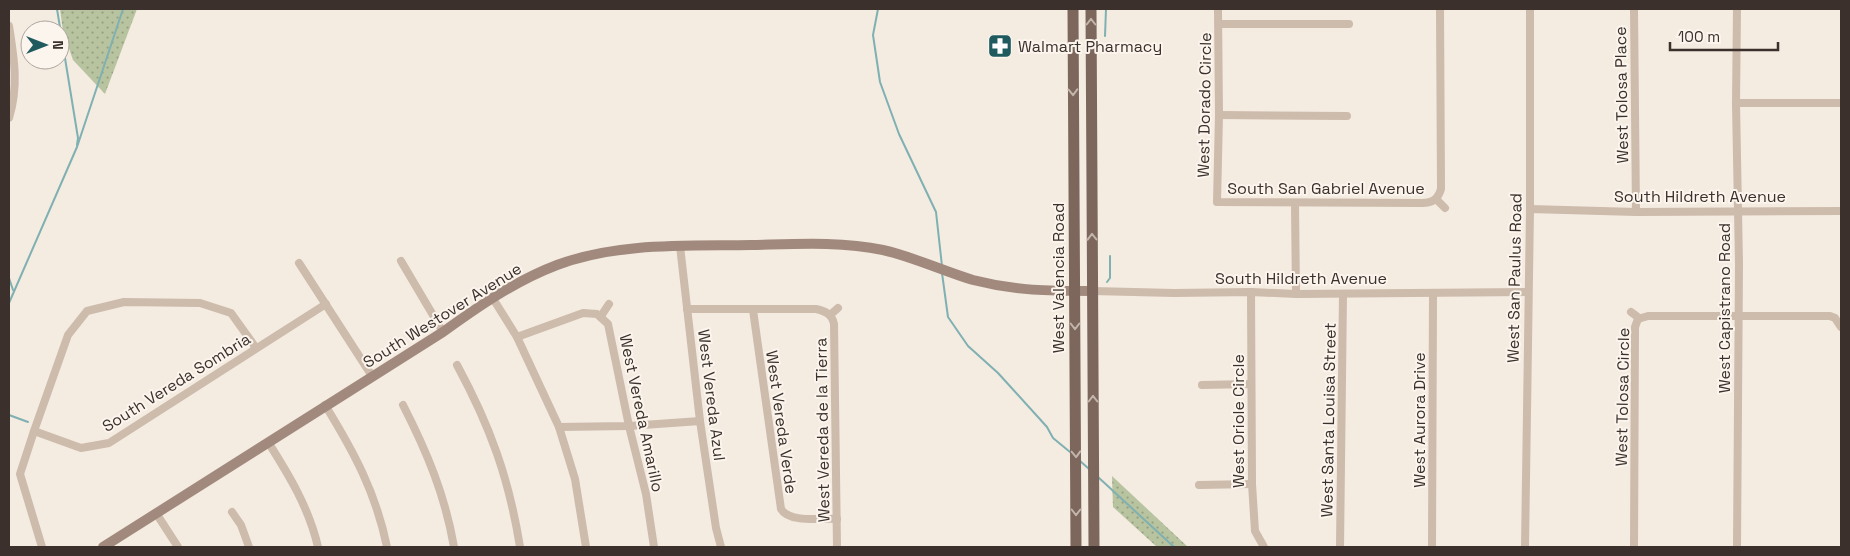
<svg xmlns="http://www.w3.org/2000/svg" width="1850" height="556" font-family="'Space Grotesk',sans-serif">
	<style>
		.park { fill: url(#park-dots) }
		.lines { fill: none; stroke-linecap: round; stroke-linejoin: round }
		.stream { stroke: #7fb0b2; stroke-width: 2 }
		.street { stroke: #cdbbac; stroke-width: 8 }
		.secondary { stroke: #a18a7d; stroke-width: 10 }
		.primary { stroke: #7d675c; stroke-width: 11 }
		.oneway { stroke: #c2b5ac }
		.labels { text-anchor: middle; stroke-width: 4; stroke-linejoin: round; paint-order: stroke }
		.poi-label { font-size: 16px; fill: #3b302b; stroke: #fbf5ee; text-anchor: start }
		.street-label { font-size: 16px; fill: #3b302b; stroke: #fbf5ee }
	</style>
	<defs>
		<pattern id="park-dots" width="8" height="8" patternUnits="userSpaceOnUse" patternTransform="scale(1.25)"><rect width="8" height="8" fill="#b8c4a0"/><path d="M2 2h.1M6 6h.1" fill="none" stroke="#97a083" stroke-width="1.8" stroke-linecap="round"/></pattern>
	</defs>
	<rect width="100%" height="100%" fill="#f4ebe1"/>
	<g class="park">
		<path d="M60,9H137L105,94L73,60L63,31Z"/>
		<path d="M1112,476L1188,547H1157L1113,507Z"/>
	</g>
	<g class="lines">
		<g class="stream">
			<path d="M57,9L78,138L77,145"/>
			<path d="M878,9L873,35L880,82L899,134L936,212L942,266"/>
			<path d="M1105,36L1106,9"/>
			<path d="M942,273L948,317L968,346L998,373L1047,427L1053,438L1070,452"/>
			<path d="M9,278L13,290"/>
			<path d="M1107,282L1110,278V256"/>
			<path d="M9,303L77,147L123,9"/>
			<path d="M9,415L28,422"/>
			<path d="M1079,460L1089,469"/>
			<path d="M1098,477L1174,547"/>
		</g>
		<g class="street">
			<path d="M1218,9L1219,115L1217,202L1422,203C1433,203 1438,199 1441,189L1440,9"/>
			<path d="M1634,9L1636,212"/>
			<path d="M1737,9L1736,103L1739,264L1737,547"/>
			<path d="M1219,24H1349"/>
			<path d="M9,26C14,58 19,86 9,118"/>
			<path d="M1736,103H1841"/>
			<path d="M1219,115L1347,116"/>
			<path d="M1436,199L1445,208"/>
			<path d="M1295,204L1296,294"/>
			<path d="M1530,209L1636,212L1841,211"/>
			<path d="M680,246L700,421L716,528L721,547"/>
			<path d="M401,261L443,332"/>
			<path d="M299,263L372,376"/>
			<path d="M1093,291L1174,293L1251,292L1296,294L1527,292"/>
			<path d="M1251,292L1252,484L1255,531L1264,547"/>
			<path d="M492,297L517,337L559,427L575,479L586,547"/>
			<path d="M687,309H816C825,311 832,314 834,324L837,547"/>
			<path d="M753,310L781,509C789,523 821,518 837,519"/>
			<path d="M1631,312L1639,318"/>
			<path d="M830,315L838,308"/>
			<path d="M601,316L609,304"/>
			<path d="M517,337L583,313L597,314L608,324L629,426L646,494L654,547"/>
			<path d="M457,365C490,426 509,478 520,547"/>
			<path d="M1202,385L1251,384"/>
			<path d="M325,405C354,452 376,493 387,547"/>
			<path d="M403,405C427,452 445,495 454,547"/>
			<path d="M559,427L629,426L700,421"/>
			<path d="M34,431L81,448L109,443L326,304"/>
			<path d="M268,442C289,475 309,508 318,547"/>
			<path d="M1199,485L1252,484"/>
			<path d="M232,512L241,525L249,547"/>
			<path d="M156,513L178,547"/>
			<path d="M42,547L20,474L34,431L68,335L87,311L124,302L200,303L231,313L256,348"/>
			<path d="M1340,547L1343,294"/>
			<path d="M1432,547L1433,293"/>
			<path d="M1525,547L1530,209V9"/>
			<path d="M1634,547L1635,327L1638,319L1648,316H1830L1835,318L1841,327"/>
		</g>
		<path class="secondary" d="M103,547L443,332C479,306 515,281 557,265C619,242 687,246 751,245C795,244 840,241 883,250C914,257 943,271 973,280C1016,291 1049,291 1093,291"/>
		<g class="primary">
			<path d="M1073,9L1076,547"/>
			<path d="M1091,9L1094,547"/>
		</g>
	</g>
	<defs><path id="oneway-chevron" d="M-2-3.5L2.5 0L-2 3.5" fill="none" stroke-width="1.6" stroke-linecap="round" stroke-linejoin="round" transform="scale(1.25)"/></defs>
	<g class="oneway">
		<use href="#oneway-chevron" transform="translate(1091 22) rotate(-90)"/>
		<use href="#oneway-chevron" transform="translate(1073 92) rotate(89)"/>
		<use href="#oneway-chevron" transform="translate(1092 237) rotate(-91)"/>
		<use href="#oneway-chevron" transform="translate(1075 326) rotate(90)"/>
		<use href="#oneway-chevron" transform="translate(1093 399) rotate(-90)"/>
		<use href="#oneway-chevron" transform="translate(1076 454) rotate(88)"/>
		<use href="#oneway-chevron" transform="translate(1076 512) rotate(90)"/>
	</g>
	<defs>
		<symbol id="pharmacy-square" viewBox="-11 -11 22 22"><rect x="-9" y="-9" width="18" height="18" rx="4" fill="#1f5a5e" stroke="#fbf5ee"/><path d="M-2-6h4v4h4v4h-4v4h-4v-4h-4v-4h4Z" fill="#fff"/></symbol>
	</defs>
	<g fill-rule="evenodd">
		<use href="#pharmacy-square" x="986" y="32" width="28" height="28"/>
	</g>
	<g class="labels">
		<g class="poi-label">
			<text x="1018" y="52">Walmart Pharmacy</text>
		</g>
		<g class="street-label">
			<text transform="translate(1621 95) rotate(-91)" y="6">West Tolosa Place</text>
			<text transform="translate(1204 105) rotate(-89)" y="6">West Dorado Circle</text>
			<text x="1326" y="194">South San Gabriel Avenue</text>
			<text x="1700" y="202">South Hildreth Avenue</text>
			<text transform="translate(1058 278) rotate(-90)" y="6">West Valencia Road</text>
			<text x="1301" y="284">South Hildreth Avenue</text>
			<text transform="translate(1514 278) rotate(-89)" y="6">West San Paulus Road</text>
			<text transform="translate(1724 308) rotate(-90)" y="6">West Capistrano Road</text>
			<text transform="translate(442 315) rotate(-32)" y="6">South Westover Avenue</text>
			<text transform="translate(176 382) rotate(-32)" y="6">South Vereda Sombria</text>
			<text transform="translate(712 395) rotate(83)" y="6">West Vereda Azul</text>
			<text transform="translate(1622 397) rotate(-89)" y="6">West Tolosa Circle</text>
			<text transform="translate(642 413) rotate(78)" y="6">West Vereda Amarillo</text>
			<text transform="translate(1328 420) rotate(-89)" y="6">West Santa Louisa Street</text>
			<text transform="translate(1419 420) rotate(-90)" y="6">West Aurora Drive</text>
			<text transform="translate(1238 421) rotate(-90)" y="6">West Oriole Circle</text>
			<text transform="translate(782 422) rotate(82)" y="6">West Vereda Verde</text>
			<text transform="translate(822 430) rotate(-91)" y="6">West Vereda de la Tierra</text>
		</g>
	</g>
	<rect width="1850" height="556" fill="none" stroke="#3b302b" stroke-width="20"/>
	<g transform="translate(45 45) rotate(90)"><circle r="24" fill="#fbf5ee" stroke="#aea6a0"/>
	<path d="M0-4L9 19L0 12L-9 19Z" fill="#1f5a5e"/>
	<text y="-8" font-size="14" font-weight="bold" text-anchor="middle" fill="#3b302b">N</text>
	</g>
	<path d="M1670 42v8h108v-8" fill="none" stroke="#3b302b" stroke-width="2.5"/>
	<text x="1678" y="42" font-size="15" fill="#3b302b" stroke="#fbf5ee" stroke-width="4" paint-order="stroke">100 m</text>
</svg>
